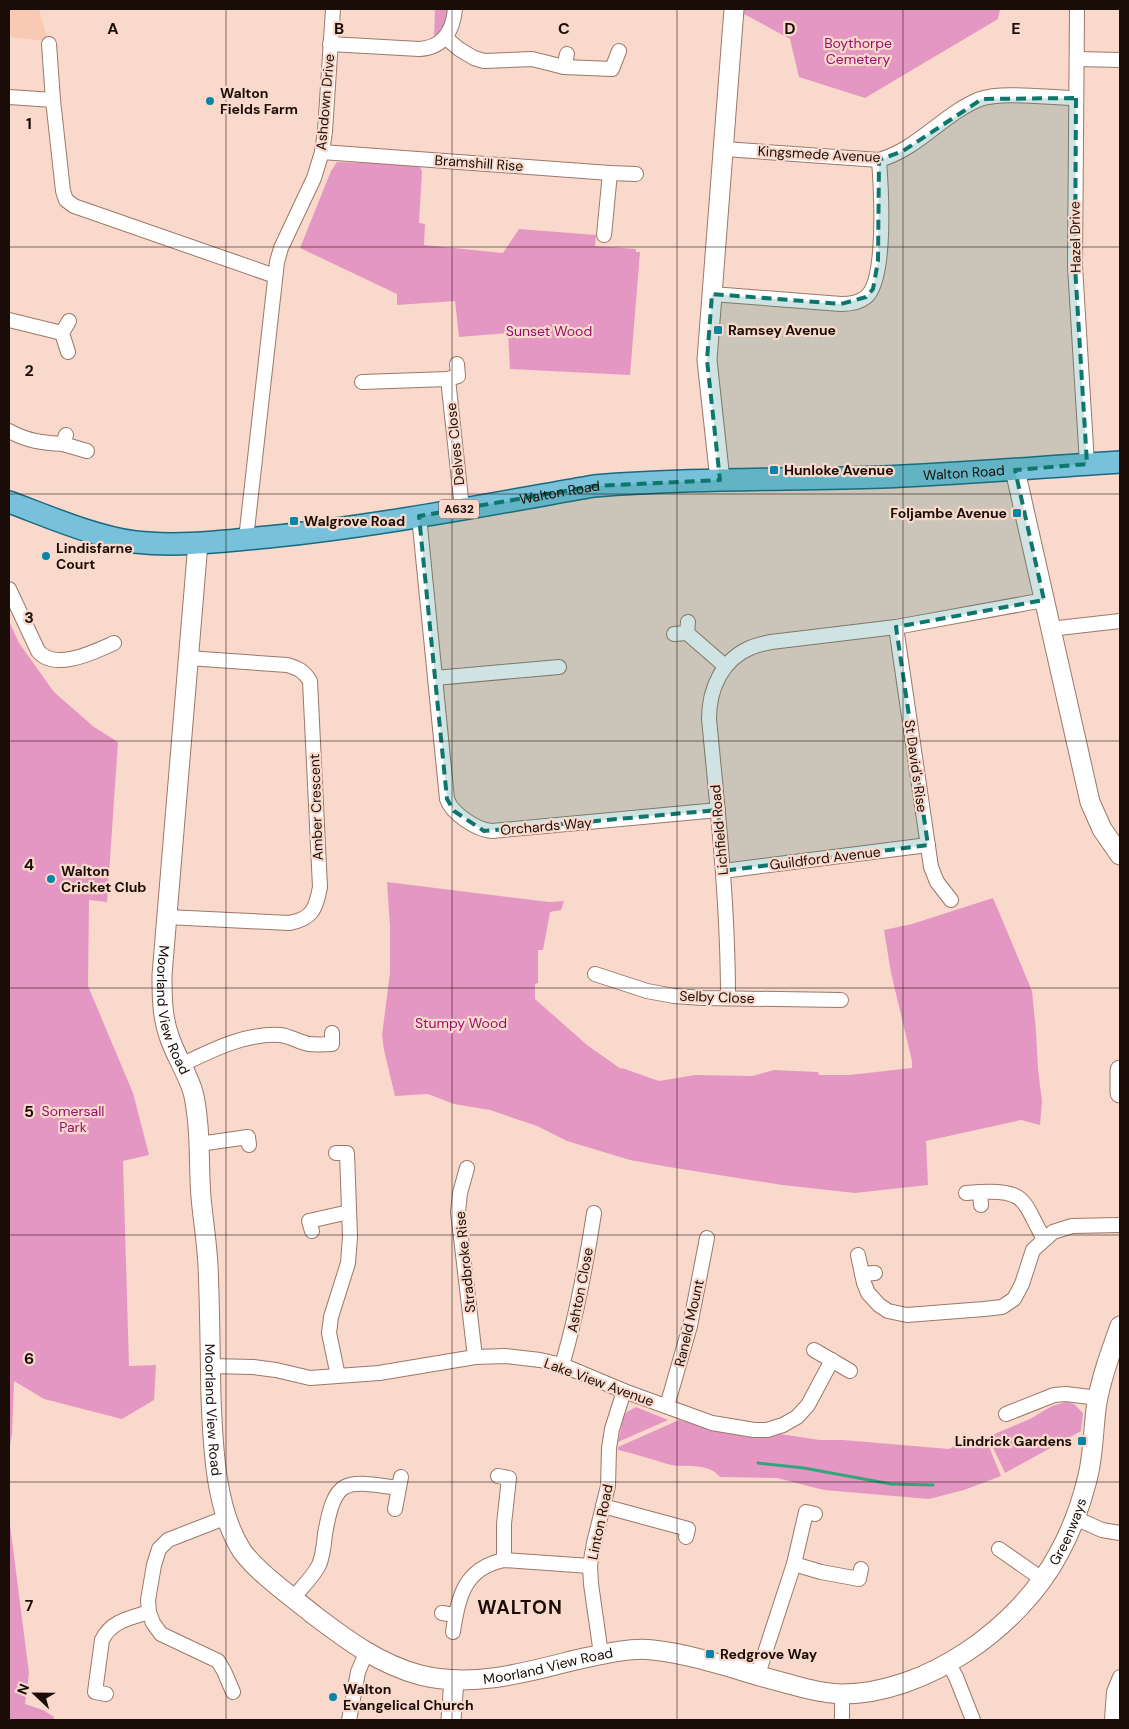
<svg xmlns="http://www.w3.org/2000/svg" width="1129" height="1729" font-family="'DM Sans',sans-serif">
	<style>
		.built { fill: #f8c9b3 }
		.green { fill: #e597c3 }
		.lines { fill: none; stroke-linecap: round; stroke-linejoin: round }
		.stream { stroke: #32a57a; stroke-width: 3 }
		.street-casing { stroke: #9c7868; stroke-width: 16 }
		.secondary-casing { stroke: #9c7868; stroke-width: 21 }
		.primary-casing { stroke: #1b6980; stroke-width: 24 }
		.street { stroke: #fff; stroke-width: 14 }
		.secondary { stroke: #fff; stroke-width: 19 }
		.primary { stroke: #77c2da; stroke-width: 21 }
		.marked { fill: #0f766e; fill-opacity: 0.2; stroke: #0f766e; stroke-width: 4; stroke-dasharray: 10 6; stroke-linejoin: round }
		.grid { fill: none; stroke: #1a0d07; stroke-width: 1; stroke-opacity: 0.55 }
		.poi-dot { fill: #0585a8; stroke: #f9d9cb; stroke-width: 2 }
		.labels { text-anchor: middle; stroke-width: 4.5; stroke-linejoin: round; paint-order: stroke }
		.shield { fill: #f9d9cb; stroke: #5d4a42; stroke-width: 1 }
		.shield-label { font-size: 12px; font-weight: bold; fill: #1a0d07 }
		.park-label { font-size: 14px; fill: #990d6f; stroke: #f9d9cb }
		.poi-label { font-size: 14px; font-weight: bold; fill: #1a0d07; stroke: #f9d9cb; text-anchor: start }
		.street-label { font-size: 14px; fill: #1a0d07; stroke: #f9d9cb }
		.district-label { font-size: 19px; font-weight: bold; letter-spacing: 1px; fill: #1a0d07; stroke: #f9d9cb }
		.grid-label { font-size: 16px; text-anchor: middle; font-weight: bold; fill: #1a0d07; stroke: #f9d9cb; stroke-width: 4.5; stroke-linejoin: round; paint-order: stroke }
	</style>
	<rect width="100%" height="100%" fill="#f9d9cb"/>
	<path class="built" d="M9,9H39L48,41L9,37Z"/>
	<g class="green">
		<path d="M435,9H450L443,32L434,38Z"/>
		<path d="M744,9H1000L998,19L865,98L799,77L790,39L744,14Z"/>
		<path d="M337,162L419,165L422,171L419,223L425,224L424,245L503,253L519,229L596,235L595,246L636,249V252H640L630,375L510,369L508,333L459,337L455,301L397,305V294L300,248L331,171Z"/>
		<path d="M9,621L19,643L54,692L94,727L118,742L107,902L89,900L88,986L133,1093L149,1155L123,1161L129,1366L156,1365L154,1400L122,1419L44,1399L14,1381L12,1435L9,1449Z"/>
		<path d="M387,882L549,902L564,901L561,910L550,912L543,950H538V983L535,984V999L587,1045L621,1069L622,1068L659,1081L695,1075L752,1076L774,1070L818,1072L819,1075H849L912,1068V1061L891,973L884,930L912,924L993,898L1032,991L1036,1031L1038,1070L1042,1101L1040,1125L1021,1120L926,1141L928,1185L855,1193L782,1185L669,1167L630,1160L567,1141L537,1126L490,1110L454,1104L428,1094L395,1096L384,1050L382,1035L390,973V927Z"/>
		<path d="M1066,1402L1074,1404L1083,1413L1081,1431L1005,1473L989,1439L990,1436L1030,1419L1052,1406Z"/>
		<path d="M636,1407L668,1420L618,1442L624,1415L627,1412Z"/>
		<path d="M679,1420L720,1432L747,1437H770L780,1434L820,1440H843L949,1449L958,1444L985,1437L1001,1476L964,1490L929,1499L824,1490L777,1478L720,1477C706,1460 683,1470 664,1463C649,1458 634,1454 618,1450V1447Z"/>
		<path d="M9,1517L29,1673L25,1704L43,1710L54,1717V1720H9Z"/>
	</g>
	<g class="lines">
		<path class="stream" d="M758,1463L804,1468L891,1484L933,1485"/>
		<defs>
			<g id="street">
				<path d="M1077,9L1075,266L1087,464"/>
				<path d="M446,38L459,49L474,58L484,61L532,59L564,67L612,69L619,51"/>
				<path d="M49,44L53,100"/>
				<path d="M330,44L419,49C443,48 453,31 455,9"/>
				<path d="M1077,59L1120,60"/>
				<path d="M564,67L567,54"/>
				<path d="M9,97L53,100L63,191L66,200L74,206L275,276"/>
				<path d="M724,149L879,160C918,149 943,114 980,99C1002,91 1051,98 1076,98"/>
				<path d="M322,152L610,173L636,174"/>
				<path d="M604,235L610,173"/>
				<path d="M712,294L841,304C850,304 859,303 866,297C887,280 881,186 879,160"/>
				<path d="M9,320L62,333"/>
				<path d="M68,352L62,333L69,321"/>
				<path d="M448,379L462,508"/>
				<path d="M362,382L448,379L458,376L457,364"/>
				<path d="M9,431C27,441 43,443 63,444L66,435"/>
				<path d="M63,444L87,451"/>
				<path d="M419,516L447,799C452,814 477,830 492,831L718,810"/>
				<path d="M246,539L277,262L281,248L314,178L322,152L325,131L333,9"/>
				<path d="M9,589L38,651C55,672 96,651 114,643"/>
				<path d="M896,627L931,867L937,882L951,900"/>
				<path d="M1050,629L1120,621"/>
				<path d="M687,633L725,666"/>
				<path d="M674,634L687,633L688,622"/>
				<path d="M435,678L559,667"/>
				<path d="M723,871L928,845"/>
				<path d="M167,917L289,923C312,919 316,909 320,887L310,681C304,671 298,668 287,665L188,658"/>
				<path d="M595,974L647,991L674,996L703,998L841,1000"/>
				<path d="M728,998C728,905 718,812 709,719C709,689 722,659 752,647C758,645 765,643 771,642L896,627L1044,600"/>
				<path d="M181,1065C212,1050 245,1033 280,1035C290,1036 299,1042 309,1044C317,1045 325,1044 332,1044V1033"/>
				<path d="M199,1144L248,1137L249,1145"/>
				<path d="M336,1153H347L350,1237L348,1263L331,1317L329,1333L338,1376"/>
				<path d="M467,1168L460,1193L458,1212L475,1357"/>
				<path d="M966,1193L980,1192"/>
				<path d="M981,1205L980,1192C1028,1189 1023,1203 1044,1239"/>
				<path d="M312,1231L309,1221L349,1212"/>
				<path d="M858,1255L864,1283L868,1293L879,1305L888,1311L907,1315L984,1309L1002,1307L1014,1299L1022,1284L1033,1250L1053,1232L1072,1226L1120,1225"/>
				<path d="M862,1274L875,1273"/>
				<path d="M814,1350L850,1371"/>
				<path d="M562,1365C577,1315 586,1265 594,1213"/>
				<path d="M210,1366L253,1367L276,1370L310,1378L379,1373L475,1357L506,1356L540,1360L562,1365L624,1391L712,1423L754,1430H767L783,1425L797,1417L808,1405L832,1360"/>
				<path d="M667,1406L690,1326L707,1238"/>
				<path d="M1006,1414L1054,1395L1066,1394L1098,1398"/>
				<path d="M498,1476L509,1478L504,1524V1560"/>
				<path d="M603,1506L688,1529L686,1537"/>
				<path d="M395,1509L401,1477"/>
				<path d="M227,1517L168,1540L159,1549L154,1565L148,1600L149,1612L153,1623L161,1634L218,1661L224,1671L233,1692"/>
				<path d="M1075,1518L1102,1530L1120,1533"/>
				<path d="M999,1549L1042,1579"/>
				<path d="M794,1564L821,1572L859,1579L861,1569"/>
				<path d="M293,1598C302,1587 313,1577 319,1565C323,1556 324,1544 325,1534C335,1477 345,1480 398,1488"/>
				<path d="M442,1613L455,1615"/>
				<path d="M453,1632C458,1596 465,1568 504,1560L590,1566"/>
				<path d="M601,1654L591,1584L590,1566L594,1543L608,1486L609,1448L612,1429L624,1391"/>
				<path d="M949,1664L956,1677L973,1720"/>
				<path d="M757,1677L794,1564L806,1512L815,1514"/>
				<path d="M106,1694L95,1692L102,1640C111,1621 130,1618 149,1612"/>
				<path d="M842,1694V1720"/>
				<path d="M349,1720L358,1672L366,1653"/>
				<path d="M1112,1720L1114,1692L1120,1677"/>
			</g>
			<g id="secondary">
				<path d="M1015,470L1090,802L1102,829L1120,855"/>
				<path d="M720,480L707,360L734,9"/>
				<path id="s1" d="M198,543L162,975C162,996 162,1016 169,1036C175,1055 187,1072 193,1092C196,1103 197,1115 198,1126C200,1150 199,1173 201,1197C203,1220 207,1243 208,1266C210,1310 210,1354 211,1398C213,1446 215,1509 242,1551C258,1573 292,1597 314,1615C347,1640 379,1664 420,1675C472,1688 524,1673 575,1660C599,1655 629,1647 653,1650C699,1655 744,1673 789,1684C806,1689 822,1693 840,1694C925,1695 1020,1627 1059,1553C1071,1531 1081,1504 1087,1480C1094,1454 1093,1427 1097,1402C1102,1375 1111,1351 1120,1326"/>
				<path d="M1120,1070V1093"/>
				<path d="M451,1720L454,1680"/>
			</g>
			<g id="primary">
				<path id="s2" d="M9,502C47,516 95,537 135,542C179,547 224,541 268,537C377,526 486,505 594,486C690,478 786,480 882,477C962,474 1041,467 1120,462"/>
			</g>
		</defs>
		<use href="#street" class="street-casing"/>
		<use href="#secondary" class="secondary-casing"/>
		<use href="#primary" class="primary-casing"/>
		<use href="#street" class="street"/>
		<use href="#secondary" class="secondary"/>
		<use href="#primary" class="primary"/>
	</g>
	<path class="marked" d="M1076,98L1075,266L1087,464L1015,470L1044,600L896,627L928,845L723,871L718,810L484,831L454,811L447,799L419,516L594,486L720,480L707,360L712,294L841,304L866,297L873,289L878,261L879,160L903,151L982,99Z"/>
	<path class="grid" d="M226,9V1720M452,9V1720M677,9V1720M903,9V1720M9,247H1120M9,494H1120M9,741H1120M9,988H1120M9,1235H1120M9,1482H1120"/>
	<g class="poi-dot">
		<circle cx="210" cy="101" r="5"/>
		<rect x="713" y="325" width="10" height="10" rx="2.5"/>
		<rect x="769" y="465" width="10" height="10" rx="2.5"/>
		<rect x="1012" y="508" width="10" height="10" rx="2.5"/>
		<rect x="289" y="516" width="10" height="10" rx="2.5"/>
		<circle cx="46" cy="556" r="5"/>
		<circle cx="51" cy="879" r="5"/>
		<rect x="1077" y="1436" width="10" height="10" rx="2.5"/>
		<rect x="705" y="1649" width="10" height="10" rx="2.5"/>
		<circle cx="333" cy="1697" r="5"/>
	</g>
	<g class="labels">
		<rect class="shield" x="439" y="499.5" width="40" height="19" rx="4"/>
		<g class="shield-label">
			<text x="459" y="513">A632</text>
		</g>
		<g class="park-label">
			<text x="858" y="48">Boythorpe<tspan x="858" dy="16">Cemetery</tspan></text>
			<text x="549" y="336">Sunset Wood</text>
			<text x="461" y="1028">Stumpy Wood</text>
			<text x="73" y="1116">Somersall<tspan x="73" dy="16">Park</tspan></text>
		</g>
		<g class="poi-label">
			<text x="220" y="98">Walton<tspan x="220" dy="16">Fields Farm</tspan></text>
			<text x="728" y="335">Ramsey Avenue</text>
			<text x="784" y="475">Hunloke Avenue</text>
			<text x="1007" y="518" text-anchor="end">Foljambe Avenue</text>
			<text x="304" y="526">Walgrove Road</text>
			<text x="56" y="553">Lindisfarne<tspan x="56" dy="16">Court</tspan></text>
			<text x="61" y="876">Walton<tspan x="61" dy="16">Cricket Club</tspan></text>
			<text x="1072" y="1446" text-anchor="end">Lindrick Gardens</text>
			<text x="720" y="1659">Redgrove Way</text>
			<text x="343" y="1694">Walton<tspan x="343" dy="16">Evangelical Church</tspan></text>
		</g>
		<g class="street-label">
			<text transform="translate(325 102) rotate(-85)" y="5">Ashdown Drive</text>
			<text transform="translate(819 154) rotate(3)" y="5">Kingsmede Avenue</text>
			<text transform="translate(479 163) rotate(4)" y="5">Bramshill Rise</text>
			<text transform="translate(1075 237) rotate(-91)" y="5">Hazel Drive</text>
			<text transform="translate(455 444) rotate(-96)" y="5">Delves Close</text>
			<text dy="5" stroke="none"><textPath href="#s2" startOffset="966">Walton Road</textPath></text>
			<text dy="5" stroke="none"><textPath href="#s2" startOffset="561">Walton Road</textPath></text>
			<text transform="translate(916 766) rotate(82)" y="5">St David's Rise</text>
			<text transform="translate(316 807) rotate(-92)" y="5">Amber Crescent</text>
			<text transform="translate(546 826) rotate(-5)" y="5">Orchards Way</text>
			<text transform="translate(719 830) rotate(-95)" y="5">Lichfield Road</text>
			<text transform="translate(825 858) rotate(-7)" y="5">Guildford Avenue</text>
			<text transform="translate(717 997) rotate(2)" y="5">Selby Close</text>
			<text dy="5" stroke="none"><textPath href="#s1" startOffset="470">Moorland View Road</textPath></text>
			<text transform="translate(465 1262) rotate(-96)" y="5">Stradbroke Rise</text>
			<text transform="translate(580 1290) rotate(-79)" y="5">Ashton Close</text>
			<text transform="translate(689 1323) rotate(-77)" y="5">Raneld Mount</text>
			<text transform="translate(599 1382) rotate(20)" y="5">Lake View Avenue</text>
			<text dy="5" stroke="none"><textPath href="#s1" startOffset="875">Moorland View Road</textPath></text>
			<text transform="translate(600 1522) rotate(-78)" y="5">Linton Road</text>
			<text dy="5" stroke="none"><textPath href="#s1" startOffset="1964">Greenways</textPath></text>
			<text dy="5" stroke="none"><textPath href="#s1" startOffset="1370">Moorland View Road</textPath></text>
		</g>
		<g class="district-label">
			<text x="520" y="1614">WALTON</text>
		</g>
	</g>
	<g class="grid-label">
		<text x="113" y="34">A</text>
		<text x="339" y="34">B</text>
		<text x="564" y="34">C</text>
		<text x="790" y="34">D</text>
		<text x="1016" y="34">E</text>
		<text x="29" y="129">1</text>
		<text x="29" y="376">2</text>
		<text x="29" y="623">3</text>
		<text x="29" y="870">4</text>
		<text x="29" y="1117">5</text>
		<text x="29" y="1364">6</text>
		<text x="29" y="1611">7</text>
	</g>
	<rect width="1129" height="1729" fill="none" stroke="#1a0d07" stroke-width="20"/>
	<g transform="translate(35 1694) rotate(292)" stroke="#f9d9cb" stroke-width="4" paint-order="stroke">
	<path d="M0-4L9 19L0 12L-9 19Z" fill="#1a0d07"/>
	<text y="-8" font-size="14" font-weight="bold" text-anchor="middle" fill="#1a0d07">N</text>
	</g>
</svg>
